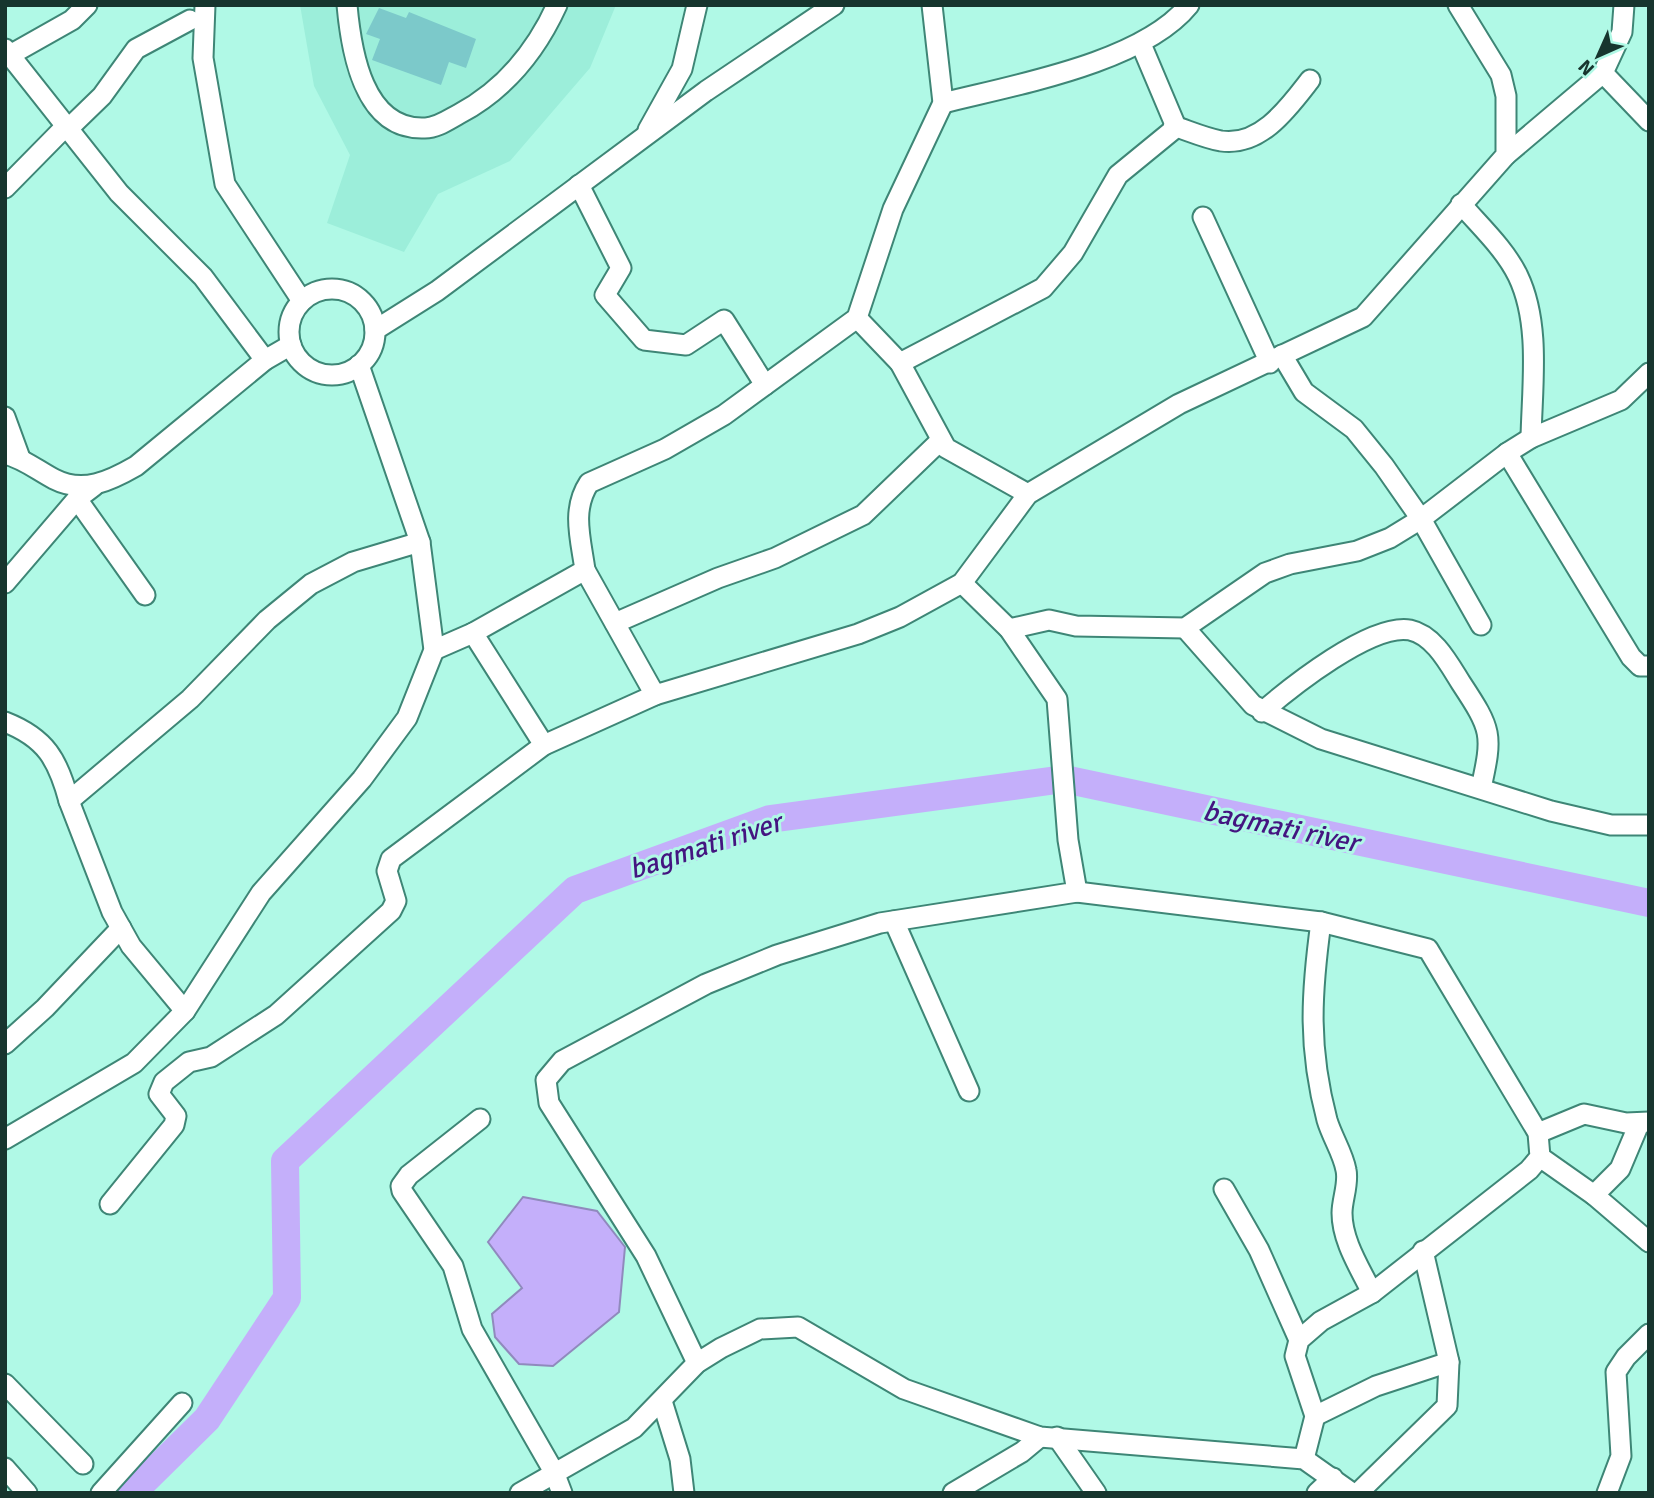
<svg xmlns="http://www.w3.org/2000/svg" width="1654" height="1498" font-family="Signika,sans-serif">
	<style>
		.built { fill: #9ceeda }
		.water { fill: #c4affa; stroke: #908abd; stroke-width: 2 }
		.lines { fill: none; stroke-linecap: round; stroke-linejoin: round }
		.river { stroke: #c4affa; stroke-width: 28 }
		.building { fill: #7cc9ca }
		.minor-casing { stroke: #3e8676; stroke-width: 23 }
		.minor { stroke: #fff; stroke-width: 19 }
		.labels { text-anchor: middle; stroke-width: 6; stroke-linejoin: round; paint-order: stroke }
		.water-label { font-size: 28px; font-style: italic; fill: #441580; stroke: #b0f9e6 }
	</style>
	<rect width="100%" height="100%" fill="#b0f9e6"/>
	<path class="built" d="M300,5H616L590,68L510,161L438,194L404,252L327,223L350,155L314,86Z"/>
	<path class="water" d="M523,1197L597,1211L625,1247L619,1312L553,1366L519,1364L495,1337L492,1314L522,1288L488,1242Z"/>
	<g class="lines">
		<path class="river" d="M132,1493L207,1419L287,1298L285,1161L575,890L770,819L1064,779L1649,903"/>
	</g>
	<path class="building" d="M379,8L406,18L409,12L476,39L466,68L449,62L441,85L372,60L380,39L366,34Z"/>
	<g class="lines">
		<defs>
			<g id="minor">
				<path d="M205,5L203,58L225,184L302,301"/>
				<path d="M347,5C351,50 363,131 425,128C437,128 448,120 459,114C504,90 536,51 557,5"/>
				<path d="M5,49L119,193L203,277L265,360"/>
				<path d="M10,55L72,20L87,5"/>
				<path d="M1603,73L1622,32L1624,5"/>
				<path d="M943,103C1014,85 1142,63 1189,5"/>
				<path d="M1174,126C1189,131 1205,138 1221,141C1261,147 1289,107 1310,80"/>
				<path d="M69,128L102,96L136,49L190,20"/>
				<path d="M648,130L682,69L697,5"/>
				<path d="M1506,155L1603,73L1649,121"/>
				<path d="M579,185L621,268L605,295L644,340L686,345L724,320L765,385"/>
				<path d="M5,188L67,125"/>
				<path d="M1461,204C1480,226 1505,249 1518,276C1541,324 1532,386 1531,438"/>
				<path d="M1203,217L1270,363"/>
				<circle cx="332" cy="332" r="43"/>
				<path d="M857,318L900,363L946,448L1028,494"/>
				<path d="M375,330L437,291L706,91L834,5"/>
				<path d="M1282,355L1304,392L1354,429L1384,466L1421,519L1481,625"/>
				<path d="M900,363L1043,288L1073,253L1118,175L1173,130L1174,122L1141,44"/>
				<path d="M5,417L20,458"/>
				<path d="M1507,453L1631,657L1640,666H1649"/>
				<path d="M5,454C24,459 37,470 54,479C83,494 110,481 136,466L265,360L291,345"/>
				<path d="M77,499L145,595"/>
				<path d="M585,570L655,695L858,634L900,617L962,583L1028,494L1179,404L1363,317L1506,155V96L1501,75L1458,5"/>
				<path d="M5,583L77,499L94,486"/>
				<path d="M615,623L718,578L775,558L863,515L940,441"/>
				<path d="M1185,628L1253,705L1321,739L1551,811L1611,825H1649"/>
				<path d="M1009,629L1049,620L1076,626L1185,628L1265,573L1290,564L1357,551L1390,538L1421,519L1507,453L1531,438L1621,400L1649,373"/>
				<path d="M473,633L544,745"/>
				<path d="M434,650L473,633L585,570C581,540 571,510 589,483L665,449L724,415L857,318L893,209L943,103L932,5"/>
				<path d="M1262,712C1291,687 1371,623 1410,630C1434,635 1449,664 1461,683C1492,730 1493,734 1481,788"/>
				<path d="M5,722C46,738 58,760 69,801L190,699L267,620L311,584L353,562L420,542"/>
				<path d="M69,801L112,912L131,946L185,1011"/>
				<path d="M1077,892L1321,922L1428,949L1538,1133L1540,1157L1529,1170L1372,1293L1321,1321L1299,1340L1295,1356L1315,1416L1304,1459"/>
				<path d="M894,921L969,1091"/>
				<path d="M1321,922C1311,995 1308,1048 1327,1120C1332,1137 1343,1153 1346,1170C1349,1184 1342,1199 1342,1213C1342,1241 1360,1268 1372,1293"/>
				<path d="M5,1044L45,1008L121,928"/>
				<path d="M480,1119L409,1175L401,1186L402,1191L453,1266L472,1329L554,1472L562,1493"/>
				<path d="M1538,1133L1584,1114L1626,1123L1649,1122"/>
				<path d="M5,1139L134,1063L185,1011L261,893L362,779L407,718L434,650L420,542L359,365"/>
				<path d="M1540,1157L1594,1195L1649,1242"/>
				<path d="M1224,1189L1259,1250L1299,1340"/>
				<path d="M1594,1195L1620,1169L1639,1124"/>
				<path d="M110,1204L174,1125L176,1116L159,1094L164,1082L189,1062L211,1057L276,1015L391,911L396,901L387,871L391,859L544,745L655,695"/>
				<path d="M697,1363L646,1256L549,1103L546,1080L562,1061L706,984L777,955L880,923L1077,892L1068,840L1057,699L1009,629L962,583"/>
				<path d="M5,1384L83,1464"/>
				<path d="M662,1401L680,1459L684,1493"/>
				<path d="M1315,1416L1376,1386L1449,1362L1423,1251"/>
				<path d="M1057,1437L1096,1493"/>
				<path d="M5,1468L27,1493"/>
				<path d="M101,1493L182,1403"/>
				<path d="M520,1493L634,1428L697,1363L721,1348L760,1329L798,1327L904,1389L1040,1437L1304,1459L1352,1493"/>
				<path d="M953,1493L1022,1452L1040,1437"/>
				<path d="M1317,1493L1333,1478"/>
				<path d="M1358,1493L1447,1406L1449,1362"/>
				<path d="M1607,1493L1621,1456L1616,1372L1626,1357L1649,1334"/>
			</g>
		</defs>
		<use href="#minor" class="minor-casing"/>
		<use href="#minor" class="minor"/>
	</g>
	<g class="labels">
		<g class="water-label">
			<text transform="translate(1281 826) rotate(12)" y="10">bagmati river</text>
			<text transform="translate(705 845) rotate(-18)" y="10">bagmati river</text>
		</g>
	</g>
	<rect width="1654" height="1498" fill="none" stroke="#17352e" stroke-width="14"/>
	<g transform="translate(1598 56) rotate(225)" stroke="#b0f9e6" stroke-width="5" paint-order="stroke">
	<path d="M0-5L12 26L0 18L-12 26Z" fill="#17352e"/>
	<text y="-10" font-size="19" font-weight="bold" text-anchor="middle" fill="#17352e">N</text>
	</g>
</svg>
